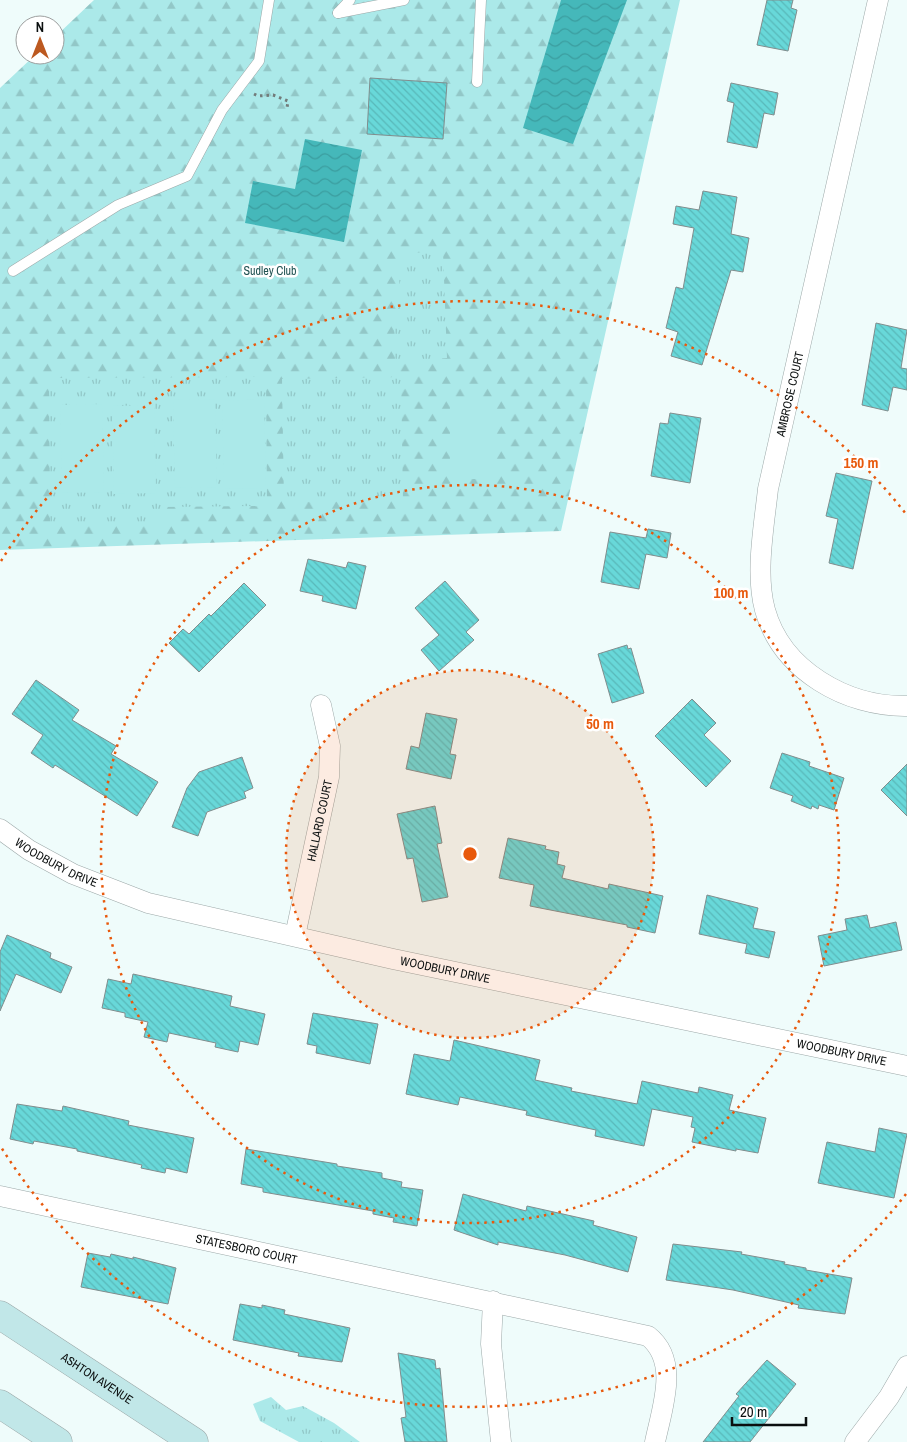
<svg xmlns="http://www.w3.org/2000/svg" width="907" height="1442" font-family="'Archivo Narrow',sans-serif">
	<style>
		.forest { fill: url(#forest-firs) }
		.park { fill: url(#park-tufts) }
		.pitch { fill: #abe9e9 }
		.water { fill: url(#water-waves) }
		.building { fill: url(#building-back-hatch); stroke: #818d8d }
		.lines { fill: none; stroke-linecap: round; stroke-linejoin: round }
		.service-casing { stroke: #9ca8a8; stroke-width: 11 }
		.minor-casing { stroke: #9ca8a8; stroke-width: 21 }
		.secondary-casing { stroke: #9ca8a8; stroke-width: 29 }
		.path { stroke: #727b7a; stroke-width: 3; stroke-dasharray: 2.5 4; stroke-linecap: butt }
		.service { stroke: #fff; stroke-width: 10 }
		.minor { stroke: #fff; stroke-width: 20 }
		.secondary { stroke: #c1e7e8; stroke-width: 28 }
		.ring { fill: none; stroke: #e8590c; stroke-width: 2.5; stroke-dasharray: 2.5 5 }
		.labels { text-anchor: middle; stroke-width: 5; stroke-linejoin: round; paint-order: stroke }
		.park-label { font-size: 12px; fill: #215353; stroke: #fff }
		.street-label { font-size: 12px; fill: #0b0f0f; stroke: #fff }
		.centre { fill: #e8590c; stroke: #fff; stroke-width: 2.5 }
		.ring-label { font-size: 15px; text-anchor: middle; font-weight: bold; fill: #e8590c; stroke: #fff; stroke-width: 5; stroke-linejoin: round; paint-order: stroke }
	</style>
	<defs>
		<pattern id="forest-firs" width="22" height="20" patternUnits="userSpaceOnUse" patternTransform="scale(1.25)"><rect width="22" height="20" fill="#abe9e9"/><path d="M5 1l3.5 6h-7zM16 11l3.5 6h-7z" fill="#92c7c7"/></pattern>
		<pattern id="park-tufts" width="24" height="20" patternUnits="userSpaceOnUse" patternTransform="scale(1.25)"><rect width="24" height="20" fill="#abe9e9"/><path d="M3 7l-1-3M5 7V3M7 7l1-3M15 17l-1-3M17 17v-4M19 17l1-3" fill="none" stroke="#92c7c7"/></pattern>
		<pattern id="water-waves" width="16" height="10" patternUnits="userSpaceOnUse" patternTransform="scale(1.25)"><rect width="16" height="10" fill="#45b8ba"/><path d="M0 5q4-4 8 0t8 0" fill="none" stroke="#3b9d9f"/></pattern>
		<pattern id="building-back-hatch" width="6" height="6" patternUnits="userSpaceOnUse" patternTransform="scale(1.25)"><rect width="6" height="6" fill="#68d8d9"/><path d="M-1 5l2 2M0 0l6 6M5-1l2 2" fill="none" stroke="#59b8b9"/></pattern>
	</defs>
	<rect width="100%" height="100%" fill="#effcfb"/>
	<path class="forest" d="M94,0H680L561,531L0,550V88L35,55H55V37Z"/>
	<g class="park">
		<path d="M443,252L447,358L395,361L394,313L400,306L399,270L405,253Z"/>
		<path d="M266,377L267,506L163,507V524H50L49,378Z"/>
		<path d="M401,377L403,501L284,502L282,379Z"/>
		<path d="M271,1397L286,1410L303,1406L334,1423L360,1442H299L260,1421L253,1404Z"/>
	</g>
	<g class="pitch">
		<path d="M215,399L217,487L175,488L173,400Z"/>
		<path d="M264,399L266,488L224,489L222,401Z"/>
		<rect x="450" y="400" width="45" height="79"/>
		<path d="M102,404L104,492L62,493L60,405Z"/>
		<path d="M154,405L156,493L114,494L112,406Z"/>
	</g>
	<g class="water">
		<path d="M561,0H627L573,144L523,128Z"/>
		<path d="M305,139L362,150L344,242L245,223L253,181L295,189Z"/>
	</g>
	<g class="building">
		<path d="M767,0H793L791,8L797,10L788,51L757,45Z"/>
		<path d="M370,78L447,83L443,139L367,134Z"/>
		<path d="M731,83L778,93L774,115L764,113L757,148L727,142L734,103L727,101Z"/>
		<path d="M703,191L737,197L731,234L749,238L743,272L731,270L702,365L671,356L678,332L666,328L676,287L683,289L694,228L673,224L676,206L699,210Z"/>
		<path d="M876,323L907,330L901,368L907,369V390L893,387L888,411L862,405Z"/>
		<path d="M670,413L701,418L690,483L651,476L660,423L668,424Z"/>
		<path d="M836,473L872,481L853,569L829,563L838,519L826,516Z"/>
		<path d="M648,529L671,533L667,558L646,554L639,589L601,582L610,532L646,538Z"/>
		<path d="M308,559L346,568L348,562L366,566L356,609L322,601L323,596L300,591Z"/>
		<path d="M445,581L479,620L466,632L474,640L439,671L421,650L439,635L415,608Z"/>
		<path d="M244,583L266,605L199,672L169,643L183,629L189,634L209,614L211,616Z"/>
		<path d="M627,645L628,649L631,648L644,693L612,703L598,654Z"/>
		<path d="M36,680L79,710L72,720L116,746L111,754L158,782L137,816L55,765L53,768L31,753L43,735L12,714Z"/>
		<path d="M692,699L716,723L704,735L731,761L706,787L655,736Z"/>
		<path d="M426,713L457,719L450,754L456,755L451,779L406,769L411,746L419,748Z"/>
		<path d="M782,753L810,762L809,766L844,778L834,810L819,805L818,809L812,806L811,809L791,801L793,796L770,788Z"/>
		<path d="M242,757L253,788L244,792L246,798L207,812L198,836L172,827L187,788L199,772Z"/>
		<path d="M907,764V816L881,790Z"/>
		<path d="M435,806L442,843L437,844L448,897L422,902L413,858L407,859L397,814Z"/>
		<path d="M508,838L546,846L545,849L559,852L557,864L565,866L562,878L608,889L609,884L663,896L655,933L627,927V925L530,906L534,885L499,878Z"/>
		<path d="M707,895L758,908L753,928L775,932L769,958L745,953L747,944L699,934Z"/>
		<path d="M867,915L870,928L896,922L902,950L824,966L818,936L847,930L845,919Z"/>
		<path d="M7,935L51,953L50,958L72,967L61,993L16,974L0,1011V952Z"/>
		<path d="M133,974L232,996L230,1006L265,1014L258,1045L240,1041L238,1052L215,1047L216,1043L169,1033L167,1042L144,1037L148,1022L125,1017V1013L102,1008L108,979L131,984Z"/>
		<path d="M313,1013L378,1024L370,1064L316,1053L317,1046L307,1044Z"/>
		<path d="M454,1040L540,1060L535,1080L572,1088L571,1091L637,1104L642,1081L698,1093L699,1087L733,1095L729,1110L766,1118L758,1153L736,1149V1151L692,1142L695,1128L691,1127L693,1117L652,1109L644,1146L595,1136L596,1130L526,1115L527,1111L460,1097L458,1105L406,1094L414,1054L450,1061Z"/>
		<path d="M17,1104L62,1111L63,1106L129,1121L128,1125L194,1138L187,1173L166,1168L165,1173L141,1168L142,1165L77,1151V1149L34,1141L33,1144L10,1139Z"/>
		<path d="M879,1128L907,1134L894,1198L818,1183L827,1142L875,1152Z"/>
		<path d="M246,1149L337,1164V1166L382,1173V1178L402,1182L401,1187L423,1190L417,1226L393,1222L394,1218L373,1214V1211L263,1192V1188L241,1184Z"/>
		<path d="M463,1194L526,1211L527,1206L594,1221L593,1225L637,1237L628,1272L565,1255L498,1242V1245L454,1230Z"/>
		<path d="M673,1244L742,1252L741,1254L785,1262L784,1264L806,1268V1270L852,1278L845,1314L798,1308L799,1305L733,1290L666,1280Z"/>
		<path d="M88,1253L110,1257L111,1254L133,1259V1257L176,1268L168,1304L81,1287Z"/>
		<path d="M240,1304L262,1308V1305L285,1310L284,1314L350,1328L342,1362L298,1356L299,1353L233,1340Z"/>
		<path d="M398,1353L435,1360L436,1369L440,1368L447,1442H405L401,1418L406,1417Z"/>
		<path d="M767,1360L796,1384L750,1442H703L739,1396L736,1394Z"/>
	</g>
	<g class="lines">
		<defs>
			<g id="service">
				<path d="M338,13L404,0"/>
				<path d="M338,13L350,0"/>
				<path d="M477,82L481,0"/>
				<path d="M13,271L118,205L187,176L222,110L259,61L269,0"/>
			</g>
			<g id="minor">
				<path d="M878,0L768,489C764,526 755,574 765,610C782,671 847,707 907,706"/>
				<path id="s1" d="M0,829L29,850L73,874L148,903L393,959L907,1066"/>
				<path id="s2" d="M295,936L329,777L330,746L321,705"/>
				<path id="s3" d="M0,1196L648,1336C680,1361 662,1408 655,1442"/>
				<path d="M493,1301L491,1344L501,1442"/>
				<path d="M855,1442L889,1397L907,1366"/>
			</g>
			<g id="secondary">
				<path id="s4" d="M0,1315L194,1442"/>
				<path d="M0,1404L58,1442"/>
			</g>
		</defs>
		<use href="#service" class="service-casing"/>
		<use href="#minor" class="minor-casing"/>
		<use href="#secondary" class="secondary-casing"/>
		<path class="path" d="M254,94L258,96L273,95L288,101L287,108"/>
		<use href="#service" class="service"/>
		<use href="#minor" class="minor"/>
		<use href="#secondary" class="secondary"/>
	</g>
	<circle cx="470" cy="854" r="184" fill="#e8590c" fill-opacity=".12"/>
	<g class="ring">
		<circle cx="470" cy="854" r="184"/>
		<circle cx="470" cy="854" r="369"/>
		<path d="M906 1194A553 553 0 0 1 1 1147M1 561A553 553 0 0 1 906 514"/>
	</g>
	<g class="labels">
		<g class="park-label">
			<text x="270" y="275">Sudley Club</text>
		</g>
		<g class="street-label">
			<text transform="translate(790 394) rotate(-77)" y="4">AMBROSE COURT</text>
			<text dy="4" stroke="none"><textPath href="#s2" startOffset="118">HALLARD COURT</textPath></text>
			<text dy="4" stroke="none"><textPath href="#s1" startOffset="66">WOODBURY DRIVE</textPath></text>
			<text dy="4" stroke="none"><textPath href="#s1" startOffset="471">WOODBURY DRIVE</textPath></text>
			<text dy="4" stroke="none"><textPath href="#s1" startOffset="876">WOODBURY DRIVE</textPath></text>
			<text dy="4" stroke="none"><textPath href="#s3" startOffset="252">STATESBORO COURT</textPath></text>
			<text dy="4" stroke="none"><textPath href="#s4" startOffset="116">ASHTON AVENUE</textPath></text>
		</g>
	</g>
	<circle cx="470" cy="854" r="8" class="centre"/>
	<g class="ring-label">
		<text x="861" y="468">150 m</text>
		<text x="731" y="598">100 m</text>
		<text x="600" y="729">50 m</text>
	</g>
	<g transform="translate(40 40)"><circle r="24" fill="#ffffff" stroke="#9d9f9f"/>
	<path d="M0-4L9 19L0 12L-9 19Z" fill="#bc5920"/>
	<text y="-8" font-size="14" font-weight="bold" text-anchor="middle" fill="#0b0f0f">N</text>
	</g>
	<path d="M732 1417v8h74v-8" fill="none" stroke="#0b0f0f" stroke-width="2.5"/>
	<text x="740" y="1417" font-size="15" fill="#0b0f0f" stroke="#ffffff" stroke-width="4" paint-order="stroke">20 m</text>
</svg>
